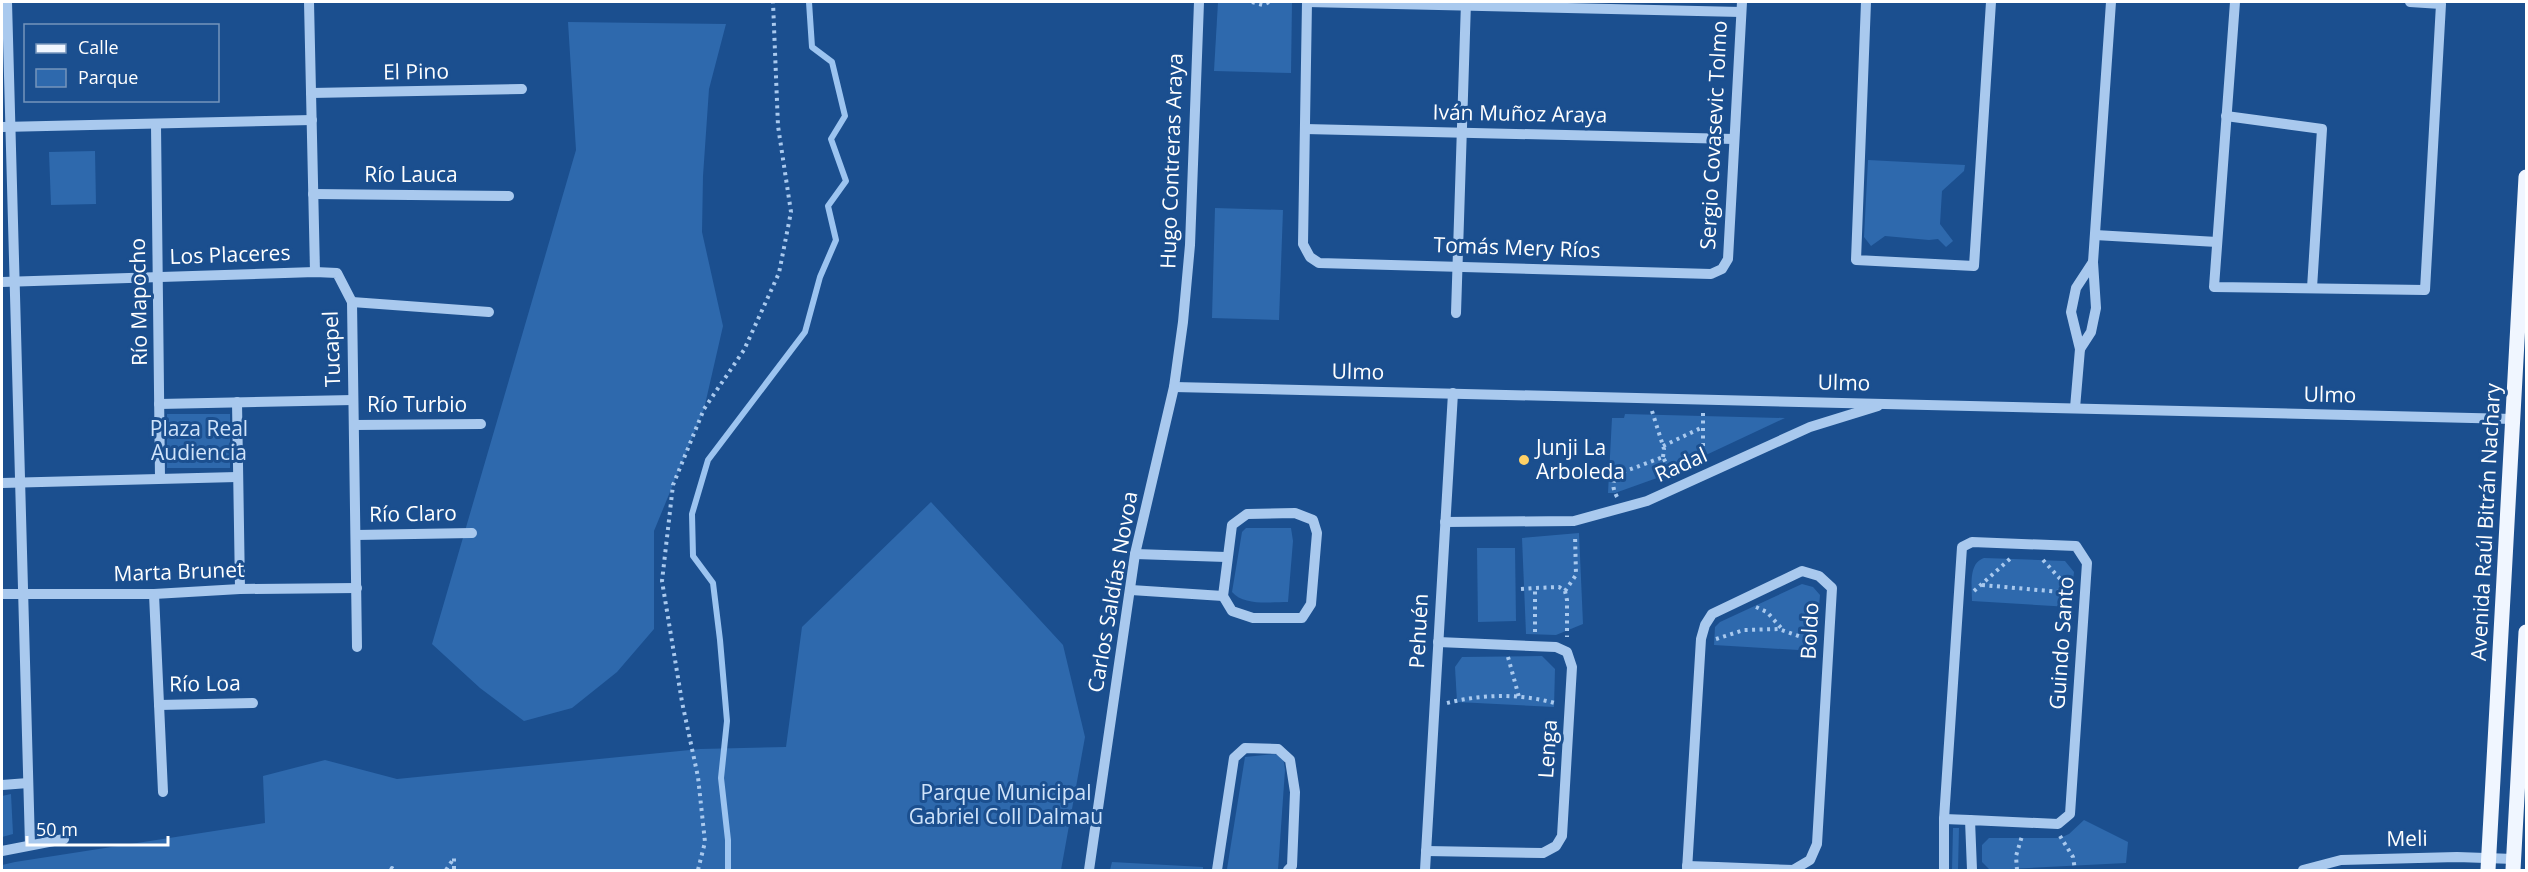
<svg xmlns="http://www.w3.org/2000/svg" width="2528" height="872" font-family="'Open Sans',sans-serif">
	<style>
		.green { fill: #2e69ad }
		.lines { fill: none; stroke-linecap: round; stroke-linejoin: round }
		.stream { stroke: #9cc4f0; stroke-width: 6 }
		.path { stroke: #a9c9ee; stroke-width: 4; stroke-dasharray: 3 4.5; stroke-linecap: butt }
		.minor { stroke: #a9c9ee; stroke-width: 10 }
		.major { stroke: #f0f6ff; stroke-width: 15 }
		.poi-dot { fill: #ffd166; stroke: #1b4f8f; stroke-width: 2 }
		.labels { text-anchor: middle; stroke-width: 6; stroke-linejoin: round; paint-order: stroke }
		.street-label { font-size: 21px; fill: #fff; stroke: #1b4f8f }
		.park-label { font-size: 21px; fill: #cfe3fa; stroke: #1b4f8f }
		.poi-label { font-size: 21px; fill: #fff; stroke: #1b4f8f; text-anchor: start }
	</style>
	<rect width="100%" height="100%" fill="#1b4f8f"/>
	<g class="green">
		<path d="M1218,2H1292L1291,73L1214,71Z"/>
		<path d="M568,22L726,24L709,89L703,176L702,232L723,326L704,409L654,531V629L617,672L572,708L524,721L480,688L432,644L576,150Z"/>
		<path d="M95,151L96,204L51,205L49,152Z"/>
		<path d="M1868,160L1965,165L1964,171L1942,191L1940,224L1953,241L1946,247L1938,239L1929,240L1885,236L1871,246L1864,237Z"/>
		<path d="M1215,208L1283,210L1279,320L1212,318Z"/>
		<rect x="167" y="414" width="63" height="54"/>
		<path d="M1625,414L1785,418L1657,478L1615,493H1608L1612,418H1624Z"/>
		<path d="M931,502L1063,645L1085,737L1061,870H2V865L15,862L265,823L263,776L325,760L397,779L700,749L786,747L802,627Z"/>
		<path d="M1246,528H1291L1293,541L1288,602C1270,602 1244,606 1232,592L1242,532Z"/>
		<path d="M1579,533L1583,624L1556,635L1526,634L1522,538Z"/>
		<path d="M1477,548H1515L1516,621L1478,622Z"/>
		<path d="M1984,558L2065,561L2074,572L2070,607L1972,601C1972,587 1968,563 1984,558Z"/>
		<path d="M1802,584L1813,587L1820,595L1815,651L1714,645L1715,627L1720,622Z"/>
		<path d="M1542,656L1555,669L1554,707L1457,702L1455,667L1462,657Z"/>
		<path d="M1275,754L1283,757L1285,770L1278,870H1230L1227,869L1245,757Z"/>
		<path d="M11,794L13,834L2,837V796Z"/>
		<path d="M2084,820L2128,842L2126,863L1990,870L1982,862V845L1989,838H2060L2069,834Z"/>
		<path d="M1953,828H1959L1958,870H1952Z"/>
		<path d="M1112,862L1203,867V870H1110Z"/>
	</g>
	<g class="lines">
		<path class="stream" d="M728,870V840L721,778L727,721L720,640L713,583L693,556L692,514L708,460L805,332L820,277L836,240L828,206L846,181L831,139L845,116L832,62L812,47L809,2"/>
		<g class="path">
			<path d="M1252,2L1263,5L1269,2"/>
			<path d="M1652,411L1664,449L1663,457"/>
			<path d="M1663,446L1703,427"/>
			<path d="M1703,461V411"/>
			<path d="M1617,497C1612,487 1612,482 1618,474L1663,457L1672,476"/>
			<path d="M2043,560L2072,592"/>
			<path d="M1982,585L2072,593"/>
			<path d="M1521,589L1535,588"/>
			<path d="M1565,591L1576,575L1575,535"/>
			<path d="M1974,591L2011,558"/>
			<path d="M1756,607L1767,612L1782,629"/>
			<path d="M1535,632V588L1559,587L1565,591L1567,600V637"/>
			<path d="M1716,639L1744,630L1779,629L1815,642"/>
			<path d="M1508,657L1519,697"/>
			<path d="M1447,703C1483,694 1521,693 1558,704"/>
			<path d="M2060,836L2073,857L2075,870"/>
			<path d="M391,870L392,868L393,870"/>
			<path d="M446,870L454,858V870"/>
			<path d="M698,870L705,842L698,777L682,702L662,581L673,485L704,409L744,350L779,273L791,212L778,126L773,2"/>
			<path d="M2017,870L2016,856L2022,836"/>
		</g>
		<g class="minor">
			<path d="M7,2L30,845"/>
			<path d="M309,2L315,272"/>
			<path d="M1307,2L1303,244L1310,257L1319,263L1711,274L1722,269L1728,259L1742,2"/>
			<path d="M1307,2L1741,12"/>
			<path d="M1866,2L1856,260L1974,266L1991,2"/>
			<path d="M2235,2L2214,287L2425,290L2441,4L2410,2"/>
			<path d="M311,93L522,89"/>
			<path d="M2226,116L2322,129L2312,288"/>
			<path d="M156,125L160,478"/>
			<path d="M2,127L312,120"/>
			<path d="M1305,129L1734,139"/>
			<path d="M313,194L509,196"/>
			<path d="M2095,235L2217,242"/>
			<path d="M2,282L315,272L337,273L352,302L357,647"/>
			<path d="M352,302L489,312"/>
			<path d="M1456,313L1466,2"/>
			<path d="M2080,349L2091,332L2096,308L2093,262L2111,2"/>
			<path d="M1174,387L2513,419"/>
			<path d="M237,402L240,589"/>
			<path d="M159,404L353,400"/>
			<path d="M2075,408L2080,349L2071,312L2076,288L2093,262"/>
			<path d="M354,425L481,424"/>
			<path d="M2,483L237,477"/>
			<path d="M1295,513L1313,520L1317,533L1311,604L1302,618H1253L1232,611L1223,596L1232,525L1247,514Z"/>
			<path d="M1445,522L1574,521L1647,501L1810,427L1878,406"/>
			<path d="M356,535L472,533"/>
			<path d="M1135,554L1226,557"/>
			<path d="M1131,590L1223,596"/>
			<path d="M2,594H154L240,589L357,588"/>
			<path d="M154,594L163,792"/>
			<path d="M159,705L253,703"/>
			<path d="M2,785L28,783"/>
			<path d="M1944,819L1970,820"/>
			<path d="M2,851L64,839"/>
			<path d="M1426,851L1543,853L1556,846L1562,836L1572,667L1567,652L1556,647L1438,642"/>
			<path d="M1687,866L1717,867"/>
			<path d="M1089,870L1135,554L1174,387L1183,322L1190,245L1199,2"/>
			<path d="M1217,870L1234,758L1245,748L1278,749L1290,760L1295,792L1292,866L1288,870"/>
			<path d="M1425,870L1453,393"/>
			<path d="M1687,870L1701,639L1705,625L1712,614L1802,571L1819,576L1832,588L1817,844L1810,860L1793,870L1717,867V870"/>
			<path d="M1944,870V819L1962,547L1972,542L2076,546L2087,563L2070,814L2058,824L1970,820L1972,870"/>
			<path d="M2303,870L2341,860L2457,857L2514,859"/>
		</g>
		<g class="major">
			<path d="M2488,870L2526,177"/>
			<path d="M2513,870L2526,632"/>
		</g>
	</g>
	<circle class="poi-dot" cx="1524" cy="460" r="6"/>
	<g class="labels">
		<g class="street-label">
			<text transform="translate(416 72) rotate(-1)" y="7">El Pino</text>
			<text transform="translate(1520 114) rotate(1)" y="7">Iván Muñoz Araya</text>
			<text transform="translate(1714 135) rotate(-87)" y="7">Sergio Covasevic Tolmo</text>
			<text transform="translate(1172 161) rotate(-88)" y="7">Hugo Contreras Araya</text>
			<text x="411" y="182">Río Lauca</text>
			<text transform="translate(1517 248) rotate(2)" y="7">Tomás Mery Ríos</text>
			<text transform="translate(230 255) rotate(-2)" y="7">Los Placeres</text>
			<text transform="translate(139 302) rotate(-91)" y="7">Río Mapocho</text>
			<text transform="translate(332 349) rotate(-92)" y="7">Tucapel</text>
			<text transform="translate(1358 372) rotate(1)" y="7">Ulmo</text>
			<text transform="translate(1844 383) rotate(1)" y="7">Ulmo</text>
			<text transform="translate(2330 395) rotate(1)" y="7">Ulmo</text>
			<text x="417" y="412">Río Turbio</text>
			<text transform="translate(1681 465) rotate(-24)" y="7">Radal</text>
			<text transform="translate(413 514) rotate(-1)" y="7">Río Claro</text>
			<text transform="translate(2486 522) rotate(-87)" y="7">Avenida Raúl Bitrán Nachary</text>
			<text transform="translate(179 572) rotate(-2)" y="7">Marta Brunet</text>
			<text transform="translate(1113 592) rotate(-80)" y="7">Carlos Saldías Novoa</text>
			<text transform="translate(1419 631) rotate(-87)" y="7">Pehuén</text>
			<text transform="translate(1810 631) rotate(-87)" y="7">Boldo</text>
			<text transform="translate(2062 643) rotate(-86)" y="7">Guindo Santo</text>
			<text transform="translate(205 684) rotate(-1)" y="7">Río Loa</text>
			<text transform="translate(1548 749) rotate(-86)" y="7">Lenga</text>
			<text transform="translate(2407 839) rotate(-1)" y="7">Meli</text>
		</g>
		<g class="park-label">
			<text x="199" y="436">Plaza Real<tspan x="199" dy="24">Audiencia</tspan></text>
			<text x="1006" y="800">Parque Municipal<tspan x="1006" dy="24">Gabriel Coll Dalmau</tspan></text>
		</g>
		<g class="poi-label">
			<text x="1536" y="455">Junji La<tspan x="1536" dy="24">Arboleda</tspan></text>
		</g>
	</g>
	<rect width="2528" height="872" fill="none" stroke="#ffffff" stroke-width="6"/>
	<rect x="24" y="24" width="195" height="78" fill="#1b4f8f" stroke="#7695bc" stroke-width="1.5"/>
	<rect x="36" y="44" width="30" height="9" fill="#f0f6ff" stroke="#7695bc" stroke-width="1.5"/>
	<text x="78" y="54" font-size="18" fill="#ffffff">Calle</text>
	<rect x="36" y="69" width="30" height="18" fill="#2e69ad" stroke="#7695bc" stroke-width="1.5"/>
	<text x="78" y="84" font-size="18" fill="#ffffff">Parque</text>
	<path d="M27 836v9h141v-9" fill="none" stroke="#ffffff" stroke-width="3"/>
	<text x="36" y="836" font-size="18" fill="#ffffff" stroke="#1b4f8f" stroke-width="4.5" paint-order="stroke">50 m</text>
</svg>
